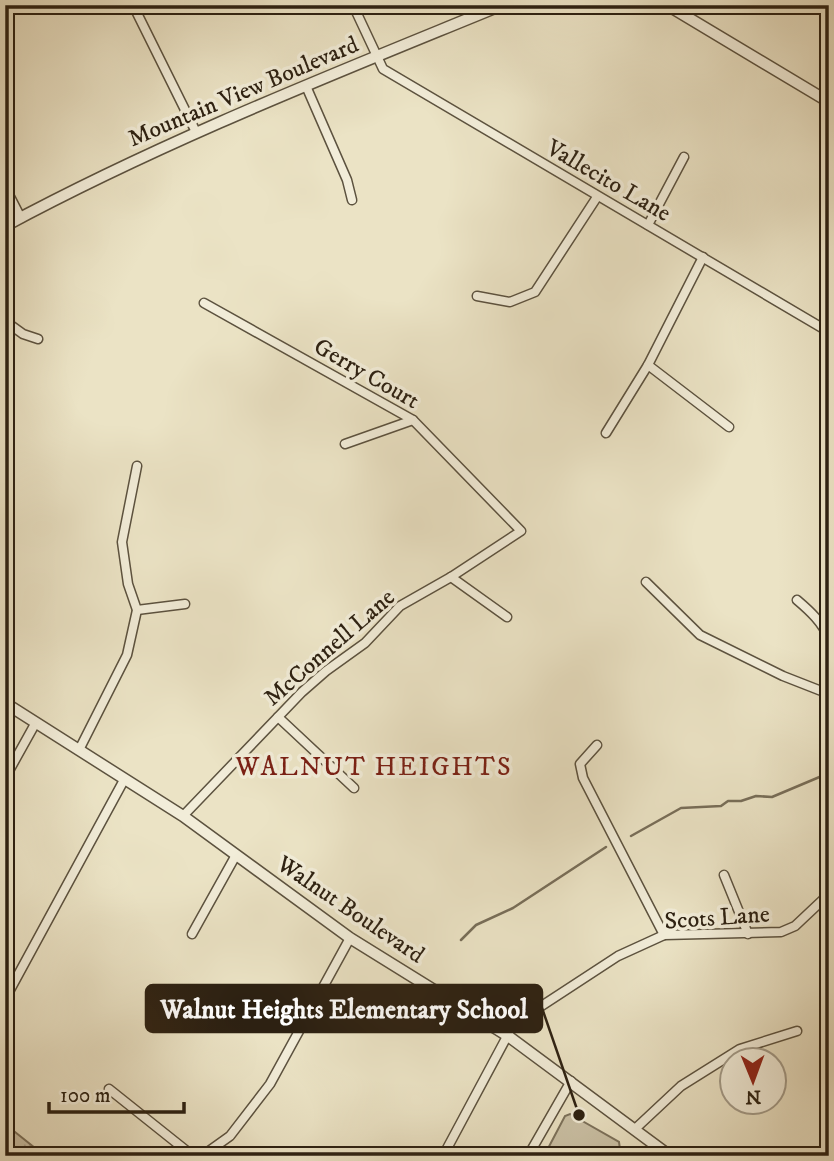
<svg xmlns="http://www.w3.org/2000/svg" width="834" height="1161" font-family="'IM FELL DW Pica',serif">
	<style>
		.grass { fill: url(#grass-tufts); stroke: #7c725c; stroke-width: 2 }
		.pitch { fill: #cbc2a7; stroke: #7c725c; stroke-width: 2 }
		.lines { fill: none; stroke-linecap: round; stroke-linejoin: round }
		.stream { stroke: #786e59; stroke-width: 2.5 }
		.minor-casing { stroke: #5c523f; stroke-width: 11 }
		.tertiary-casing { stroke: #5c523f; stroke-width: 13 }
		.minor { stroke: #f2edd9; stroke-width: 8 }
		.tertiary { stroke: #f2edd9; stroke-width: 10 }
		.labels { text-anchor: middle; stroke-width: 7; stroke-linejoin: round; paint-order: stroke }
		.street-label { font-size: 24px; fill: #2d2112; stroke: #f2edd9 }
		.neighbourhood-label { font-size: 26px; letter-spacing: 2px; fill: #7a1f14; stroke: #f2edd9 }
		.leader { fill: none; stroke: #2d2112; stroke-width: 2.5 }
		.callout-dot { fill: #2d2112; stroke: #f2edd9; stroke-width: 2.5 }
		.callout { fill: #2d2112; stroke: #2d2112; stroke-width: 2.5 }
		.callout-label { font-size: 26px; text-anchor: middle; font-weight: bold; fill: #fff }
	</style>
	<defs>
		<pattern id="grass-tufts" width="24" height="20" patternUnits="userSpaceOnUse" patternTransform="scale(1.75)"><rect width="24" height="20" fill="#cbc2a7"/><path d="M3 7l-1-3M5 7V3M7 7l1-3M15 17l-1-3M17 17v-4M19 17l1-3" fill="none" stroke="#afa68f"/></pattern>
	</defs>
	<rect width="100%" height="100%" fill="#ebe3c5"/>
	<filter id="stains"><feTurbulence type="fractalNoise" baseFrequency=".00286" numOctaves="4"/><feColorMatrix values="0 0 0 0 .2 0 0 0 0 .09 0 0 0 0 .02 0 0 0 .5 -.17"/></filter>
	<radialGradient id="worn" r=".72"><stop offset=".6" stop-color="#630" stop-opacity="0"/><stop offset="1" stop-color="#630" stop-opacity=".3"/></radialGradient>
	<path class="grass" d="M5,1124L45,1156H5Z"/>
	<path class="pitch" d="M570,1114L619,1142L620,1149L617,1156H544L565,1116Z"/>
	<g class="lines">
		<g class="stream">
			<path d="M631,836L681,808L721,806L728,801H741L756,796L772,797L829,773"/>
			<path d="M461,940L476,925L513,908L606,847"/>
		</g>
		<defs>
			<g id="minor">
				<path d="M133,5L196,132"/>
				<path d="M353,5L383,69L829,332"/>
				<path d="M306,86L347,180L352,200"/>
				<path d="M5,187L21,218"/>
				<path d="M648,225L684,157"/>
				<path d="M477,296L510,302L535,292L597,197"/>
				<path d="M5,321L23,334L38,339"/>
				<path d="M648,365L729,427"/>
				<path d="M606,433L648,365L703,257"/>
				<path d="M345,444L413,420"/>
				<path d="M451,577L507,617"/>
				<path d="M646,582L700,635L783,676L829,694"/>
				<path d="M797,600C810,611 823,623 829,639"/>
				<path d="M137,610L185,604"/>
				<path d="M278,717L354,788"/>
				<path d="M597,745L580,764L583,778L664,935"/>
				<path d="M79,750L127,655L137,610L128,584L122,542L137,466"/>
				<path d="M5,778L35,724"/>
				<path d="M183,816L302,692L326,671L365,643L400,606L451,577L521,531L413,420L204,303"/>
				<path d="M724,875L748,934"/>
				<path d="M192,934L236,855"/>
				<path d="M5,999L124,780"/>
				<path d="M109,1089L193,1156"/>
				<path d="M635,1129L681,1086L740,1049L797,1031"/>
				<path d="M202,1156L230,1136L270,1084L350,938"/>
				<path d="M443,1156L511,1029L520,1020L618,956L664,935L781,932L795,926L829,894"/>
				<path d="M528,1156L571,1081"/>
			</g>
			<g id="tertiary">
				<path d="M667,5L829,102"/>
				<path d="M5,226C165,140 334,74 502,5"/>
				<path d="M5,703L183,816L350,938L508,1036L670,1156"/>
			</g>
		</defs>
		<use href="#minor" class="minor-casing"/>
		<use href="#tertiary" class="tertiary-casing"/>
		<use href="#minor" class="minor"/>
		<use href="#tertiary" class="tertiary"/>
	</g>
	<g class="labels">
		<g class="street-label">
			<text transform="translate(243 91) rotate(-23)" y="8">Mountain View Boulevard</text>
			<text transform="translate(609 180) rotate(30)" y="8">Vallecito Lane</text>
			<text transform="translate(367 373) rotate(30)" y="8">Gerry Court</text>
			<text transform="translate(329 647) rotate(-41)" y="8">McConnell Lane</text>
			<text transform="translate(351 909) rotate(34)" y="8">Walnut Boulevard</text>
			<text transform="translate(717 917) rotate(-4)" y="8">Scots Lane</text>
		</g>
		<g class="neighbourhood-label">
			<text x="374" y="775">WALNUT HEIGHTS</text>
		</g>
	</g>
	<path class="leader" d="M579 1115L542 1008"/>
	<circle class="callout-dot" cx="579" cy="1115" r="7"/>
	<rect class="callout" x="146" y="985" width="396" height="47" rx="7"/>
	<g class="callout-label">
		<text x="344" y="1018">Walnut Heights Elementary School</text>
	</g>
	<rect width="834" height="1161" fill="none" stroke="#ebe3c5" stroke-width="28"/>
	<rect x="7" y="7" width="820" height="1147" fill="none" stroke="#2d2112" stroke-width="3.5"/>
	<rect x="14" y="14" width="806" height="1133" fill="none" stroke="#2d2112" stroke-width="2"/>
	<g transform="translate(753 1081) rotate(179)"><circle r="33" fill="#f2edd9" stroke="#a39b89" stroke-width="2"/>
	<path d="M0-5L12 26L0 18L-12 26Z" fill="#8f2418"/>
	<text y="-10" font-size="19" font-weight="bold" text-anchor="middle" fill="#2d2112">N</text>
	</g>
	<path d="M49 1102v10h135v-10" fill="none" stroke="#2d2112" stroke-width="3.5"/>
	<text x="60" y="1102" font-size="21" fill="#2d2112" stroke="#f2edd9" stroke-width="5" paint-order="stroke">100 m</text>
	<rect width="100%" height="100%" filter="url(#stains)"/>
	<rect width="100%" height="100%" fill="url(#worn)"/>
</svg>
